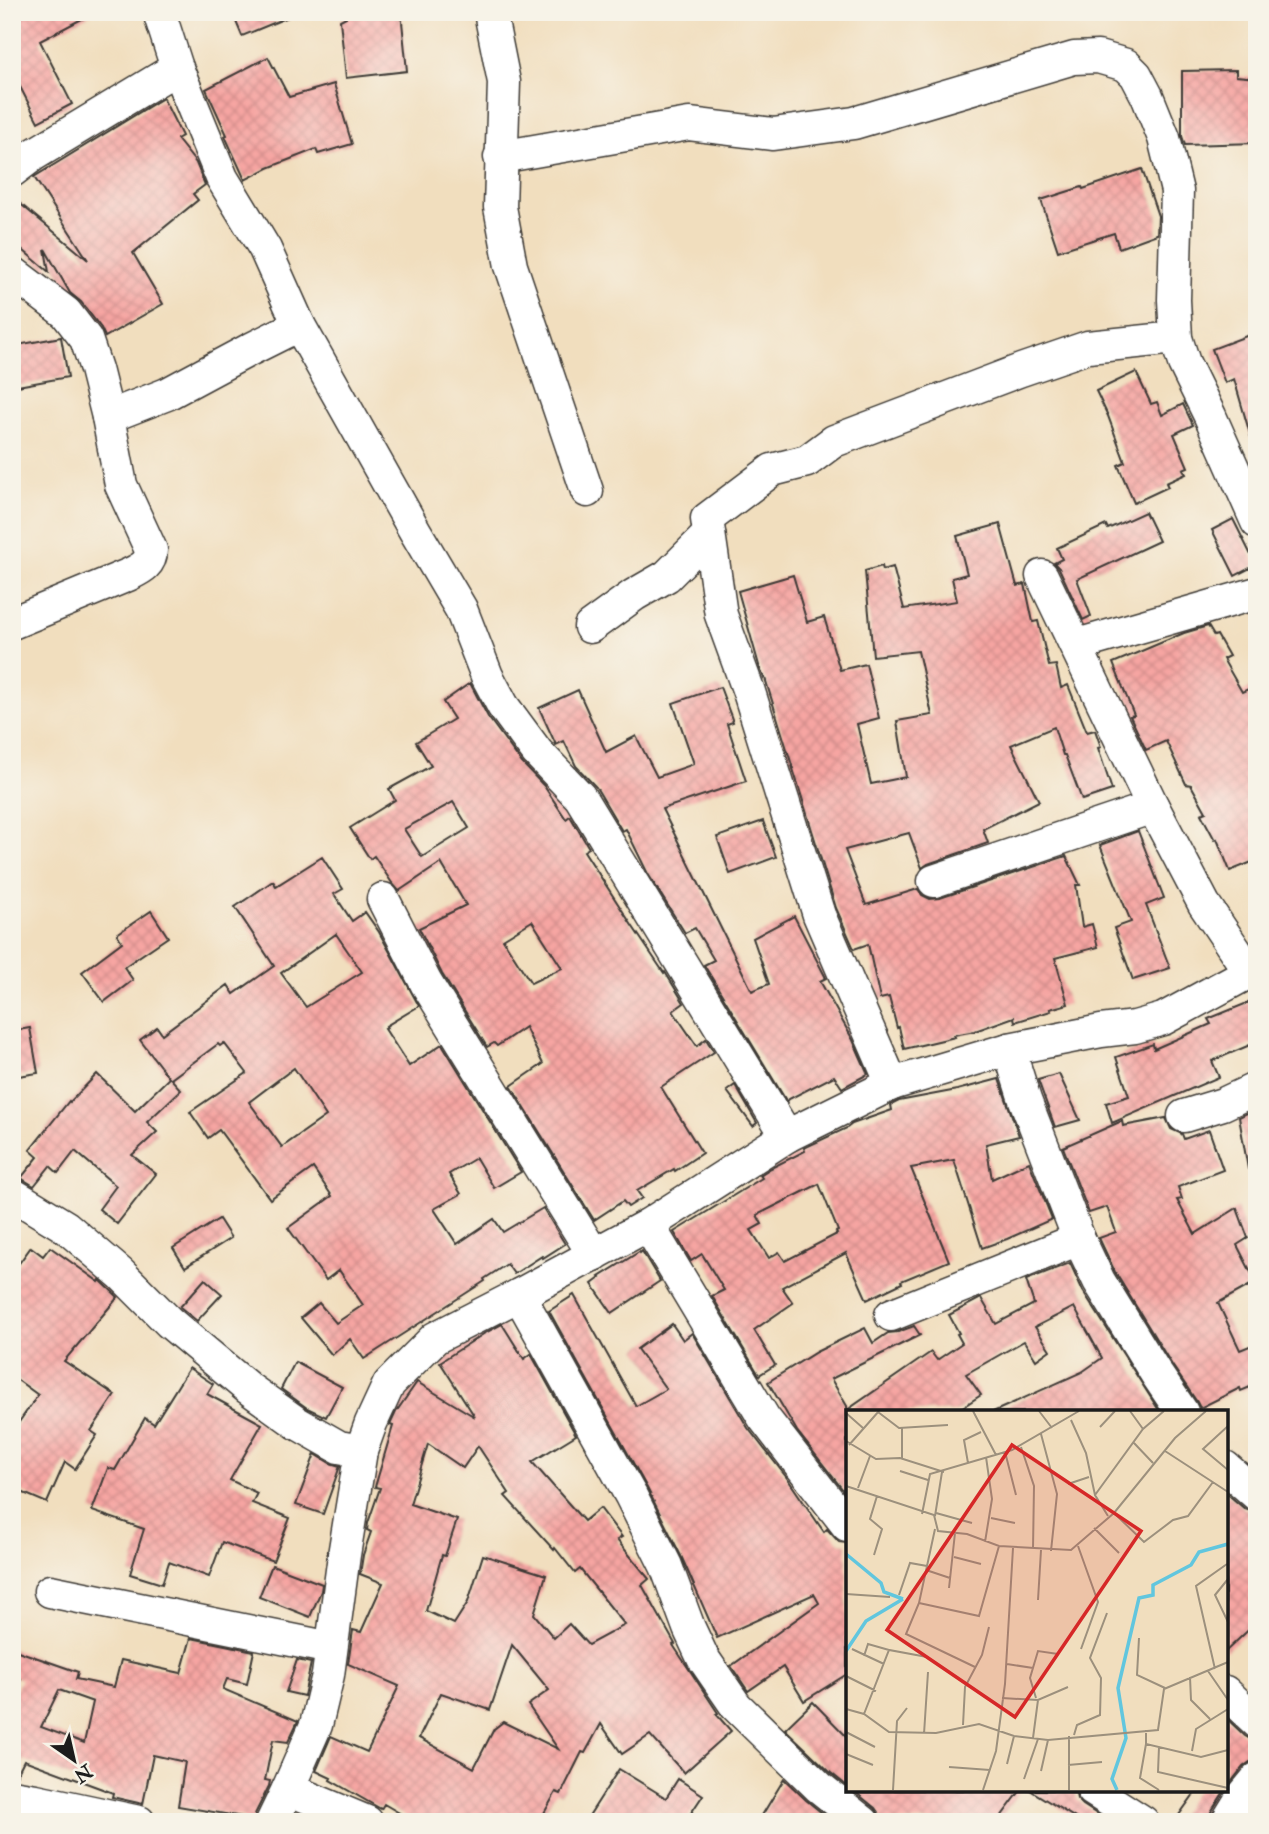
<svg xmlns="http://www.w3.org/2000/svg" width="1269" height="1834" font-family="'IM FELL Double Pica',serif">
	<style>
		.building { fill: url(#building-cross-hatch); fill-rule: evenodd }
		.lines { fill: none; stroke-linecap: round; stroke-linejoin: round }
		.minor-casing { stroke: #3c3934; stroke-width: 35 }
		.minor { stroke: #fff; stroke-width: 32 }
		.inset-river { fill: none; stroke: #61c6de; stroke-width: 3.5 }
		.inset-road { fill: none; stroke: #9c907d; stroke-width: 2 }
		.view { fill: #d62828; fill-opacity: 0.15; stroke: #d62828; stroke-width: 3.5 }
		.inset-edge { fill: none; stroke: #1c1c1c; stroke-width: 3.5 }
	</style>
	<defs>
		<pattern id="building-cross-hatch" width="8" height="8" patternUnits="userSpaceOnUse" patternTransform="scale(1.75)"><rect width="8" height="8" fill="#f6a5a2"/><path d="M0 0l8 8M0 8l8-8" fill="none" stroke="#d28d8b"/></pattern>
	</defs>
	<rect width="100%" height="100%" fill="#f7f3e8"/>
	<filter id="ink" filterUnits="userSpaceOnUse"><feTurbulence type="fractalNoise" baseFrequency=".0143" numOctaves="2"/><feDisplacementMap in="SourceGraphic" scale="14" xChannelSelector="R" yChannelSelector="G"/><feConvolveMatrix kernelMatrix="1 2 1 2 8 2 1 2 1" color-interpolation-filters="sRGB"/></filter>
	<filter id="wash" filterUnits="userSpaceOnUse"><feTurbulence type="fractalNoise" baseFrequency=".00686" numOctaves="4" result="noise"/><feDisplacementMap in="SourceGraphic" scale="28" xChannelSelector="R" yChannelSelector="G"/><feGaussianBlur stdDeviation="1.57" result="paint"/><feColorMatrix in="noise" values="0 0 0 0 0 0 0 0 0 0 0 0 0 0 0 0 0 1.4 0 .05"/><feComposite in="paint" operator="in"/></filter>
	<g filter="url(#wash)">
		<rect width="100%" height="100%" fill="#f1debe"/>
		<g id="blocks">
			<g class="building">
				<path d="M12,12H95L40,41L72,104L38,122L12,71Z"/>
				<path d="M232,12H298V13L242,36Z"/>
				<path d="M344,12H401L407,71L346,78L340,20L346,17Z"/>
				<path d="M268,57L289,97L334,84L352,144L318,154L316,149L268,168L245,180L225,136L227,135L206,89Z"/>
				<path d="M1236,70V76L1257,78V143L1185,145L1182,136V71Z"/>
				<path d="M163,98L182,136L177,139L196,163L205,185L193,194L198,200L133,253L163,304L105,337L101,328L81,302L70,293L45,249L49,272L12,241V197L88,260L34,177Z"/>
				<path d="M1142,169L1158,216L1157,234L1119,248L1114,233L1058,251L1041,200L1082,187L1083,189Z"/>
				<path d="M1257,332V441H1252L1234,379L1225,383L1212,349Z"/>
				<path d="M61,337L68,377L12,387V346Z"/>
				<path d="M1136,372L1151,404L1157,402L1162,415L1183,404L1193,425L1174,434L1188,467L1183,469L1186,474L1166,483L1168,487L1134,503L1118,465L1125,462L1108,416L1096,391Z"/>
				<path d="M1145,512L1159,541L1077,579L1091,616L1083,620L1059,568L1054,563L1062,559L1057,548L1106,525L1108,529Z"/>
				<path d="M1233,519L1256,565L1235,576L1212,530Z"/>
				<path d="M1000,524L1017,586L1025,584L1033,622L1038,621L1049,666L1056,665L1061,688L1068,685L1087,732L1095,730L1101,747L1098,748L1112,790L1082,800L1065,755H1063L1054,727L1011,745L1039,801L983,829L988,843L928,864L922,868L909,833L845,850L866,905L918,889L922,895L930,899L940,898L1066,856L1080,885H1076L1082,927L1092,924L1098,947L1055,958L1068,1004L1050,1009L1051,1011L1015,1022L1014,1017L975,1031L954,1035L955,1037L904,1049L899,1027L897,1028L889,997L880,999L868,944L854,949L836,908L765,678H764L760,669L738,591L793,575L807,622L824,617L840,670L866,664L879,718L857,724L871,784L906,777L897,721L932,715L918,651L873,656L865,571L882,566L883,570L893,567L904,609L957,601L952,578L967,574L957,536Z"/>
				<path d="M1208,626L1214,636L1217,635L1229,656L1223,659L1242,692L1257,685V860L1230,871L1217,839L1215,840L1201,814L1206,812L1191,785L1186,784L1166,741L1146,750L1130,716L1134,715L1113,663L1184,633Z"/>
				<path d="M470,683L488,717L522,763L544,786L566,819L570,816L589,848L584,851L631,924L664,973L665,972L684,1003L673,1011L697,1046L706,1039L714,1052L661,1087L702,1153L675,1171L674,1169L637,1191L642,1198L628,1207L623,1201L594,1220L511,1086L543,1064L525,1027L497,1046L494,1043L487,1047L442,974L419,928L466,905L441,863L399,891L392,883L374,856L370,859L350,828L395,800L389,789L431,766L416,742L454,719L443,702ZM453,802L469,828L422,857L404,829ZM532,921L562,968L531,983L503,939Z"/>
				<path d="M720,687L733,722L727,724L746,781L662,809L752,991L769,984L753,938L794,916L826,978L820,981L853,1040L868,1074L842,1088L834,1076L789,1099L787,1102L704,965L714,960L695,928L685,933L648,874L626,829L622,831L596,787L576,766L564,741L556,745L539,708L578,690L606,752L636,736L657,777L694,764L673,703Z"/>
				<path d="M763,821L776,857L730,874L717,837Z"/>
				<path d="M1138,831L1164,898L1146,905L1170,968L1133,980L1114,928L1131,922L1100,845Z"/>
				<path d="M322,857L343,889L334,894L352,921L365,912L379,932L419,1006L386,1026L387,1028L385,1029L409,1066L442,1044L521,1172L494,1188L476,1158L449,1174L461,1194L434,1209L457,1244L494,1219L503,1232L543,1208L565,1244L543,1258L542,1256L514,1274L507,1264L484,1279L485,1281L364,1359L350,1339L332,1355L301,1318L319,1303L336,1323L363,1305L339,1270L326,1280L288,1228L332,1196L313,1168L270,1199L219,1130L208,1138L190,1112L247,1073L224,1043L220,1046L218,1044L171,1079L181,1090L147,1122L157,1132L132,1155L156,1174L117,1224L99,1209L116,1186L75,1151L58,1173L50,1166L34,1186L21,1178L38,1157L30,1150L69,1101L70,1102L97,1074L135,1111L169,1078L140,1040L157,1027L162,1034L228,985L234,994L274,966L235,907L273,881L276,886ZM336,934L362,972L306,1007L281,973ZM294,1068L326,1116L282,1147L249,1102Z"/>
				<path d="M151,911L168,937L124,967L133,980L104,1002L82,972L122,942L117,934Z"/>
				<path d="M1257,999V1042L1212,1061L1219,1077L1112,1123L1106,1103L1129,1096L1116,1057L1153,1044L1154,1049L1211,1024L1208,1019Z"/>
				<path d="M30,1028L38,1073L12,1077V1031Z"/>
				<path d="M1059,1074L1080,1120L1055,1127L1038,1080Z"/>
				<path d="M999,1079L1019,1136L986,1144L992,1179L1029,1162L1052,1219L1007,1239L982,1248L954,1160L911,1168L949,1261L901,1281L902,1283L867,1300L846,1253L782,1287L793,1303L754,1330L775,1365L759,1375L712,1296L724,1290L702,1254L691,1261L674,1232L762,1178L760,1175L771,1168L805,1151L804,1148L847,1128L852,1124L892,1110L891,1105L899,1101L957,1090ZM819,1184L838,1231L836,1232L837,1234L785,1261L779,1252L769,1258L751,1230L762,1224L757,1215Z"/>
				<path d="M735,1085L757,1123L753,1126L727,1091Z"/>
				<path d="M1257,1108V1168L1248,1169L1239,1117Z"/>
				<path d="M1166,1118L1171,1129L1182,1134L1184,1139L1209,1130L1223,1170L1178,1187L1182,1199L1177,1200L1195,1234L1237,1208L1248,1238L1237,1245L1256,1282L1218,1303L1240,1350L1257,1343V1384L1241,1391L1240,1388L1200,1408L1197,1402L1172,1365L1115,1272L1099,1238L1116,1232L1107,1207L1089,1213L1063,1147L1122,1121L1123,1126Z"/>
				<path d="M219,1219L231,1238L185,1267L173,1248Z"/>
				<path d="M31,1247L43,1256L50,1247L99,1282L100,1280L118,1297L64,1361L115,1395L91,1431L97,1435L75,1469L65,1462L47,1503L12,1488V1432L38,1395L12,1376V1273Z"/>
				<path d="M642,1251L660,1281L612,1313L592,1284L600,1278L599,1277L639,1252L640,1253Z"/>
				<path d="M1070,1263L1083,1291L1160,1412H993L1082,1372L1102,1358L1074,1307L1035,1327L1050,1350L1036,1360L1024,1341L966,1374L981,1395L955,1412H847V1495L797,1431L768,1382L816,1352L865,1328L873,1343L888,1333L898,1332L914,1326L920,1335L831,1379L847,1406V1410L931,1352L937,1360L962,1343L957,1334L959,1333L949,1315L981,1298L996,1324L1034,1304L1026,1280Z"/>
				<path d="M205,1279L222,1294L197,1321L180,1307Z"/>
				<path d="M574,1295L636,1406L666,1389L637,1349L672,1324L683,1340L692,1333L748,1428L787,1478L824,1532L827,1529L839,1542L847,1543V1674L804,1701L783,1667L748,1691L731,1666L819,1603L814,1594L717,1638L682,1558L647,1488L549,1311Z"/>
				<path d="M502,1324L524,1359L531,1354L576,1435L532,1462L584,1521L600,1508L622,1537L617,1540L649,1579L642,1585L675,1644L673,1645L718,1713L716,1714L731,1731L684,1773L650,1735L622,1754L601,1724L585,1753L582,1752L561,1794L556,1792L539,1822H415L384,1804L381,1809L330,1780L331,1778L316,1771L331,1736L367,1752L399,1686L348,1664L353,1630L361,1632L383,1583L360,1574L363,1555L371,1532L367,1530L368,1523L380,1488L375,1487L393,1426L390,1425L396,1412L417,1382L475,1417L440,1362L485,1333ZM428,1444L463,1468L478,1446L509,1493L505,1496L554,1550L555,1548L575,1573L580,1569L625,1625L588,1645L569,1624L554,1638L534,1614L546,1575L483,1555L468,1602L454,1624L426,1611L442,1555L445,1556L457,1520L410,1504ZM512,1645L549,1690L528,1705L558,1749L503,1722L494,1729L474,1768L419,1738L441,1693L490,1710Z"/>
				<path d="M295,1362L342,1387L326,1417L307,1408L281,1389Z"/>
				<path d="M189,1368L213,1384L207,1394L262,1424L230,1480L257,1493L252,1503L290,1518L273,1561L222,1542L209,1577L169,1562L162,1584L130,1574L144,1529L92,1511L108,1468L115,1470L145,1418L154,1424Z"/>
				<path d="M315,1454L330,1463L340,1466L323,1514L296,1505Z"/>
				<path d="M1225,1492L1245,1509L1257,1513V1622L1225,1652Z"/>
				<path d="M272,1565L322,1584L321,1591L310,1617L259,1597Z"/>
				<path d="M191,1638L254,1651L247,1684L227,1679L223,1689L298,1721L288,1742L273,1740L265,1780L270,1781L269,1786L255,1814L254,1822L243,1820V1817L178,1806L185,1762L153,1755L143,1804L112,1797L113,1793L24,1760L15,1778H12V1697L21,1679L12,1676V1649L78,1672L76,1679L114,1687L121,1660L181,1673ZM59,1690L93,1702L84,1743L41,1727Z"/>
				<path d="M297,1660L311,1663L304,1696L286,1692Z"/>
				<path d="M813,1702L847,1737V1786L831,1773L785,1729Z"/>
				<path d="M1225,1717L1245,1736L1252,1740H1257V1761L1250,1762L1243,1767L1225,1790Z"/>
				<path d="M619,1769L666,1798L678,1779L703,1795L685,1822H585Z"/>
				<path d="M784,1779L806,1800L833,1822H758Z"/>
				<path d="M853,1790H1021L997,1822H881L880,1815L875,1808Z"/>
				<path d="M1030,1790H1075L1077,1799L1083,1805L1109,1822H1082Z"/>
				<path d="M1197,1790H1225L1211,1812L1209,1822H1174Z"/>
			</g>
		</g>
	</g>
	<g filter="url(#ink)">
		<use href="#blocks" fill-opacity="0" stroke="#3c3934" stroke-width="2"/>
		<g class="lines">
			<defs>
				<g id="minor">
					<path d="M159,12L177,68L222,178L265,249L299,325L415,531L461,609L487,676L503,706L537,752L580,797L787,1136"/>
					<path d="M490,12L504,82L500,207L511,266L587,491"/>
					<path d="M500,157L689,124L773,134L854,123L1074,58L1098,57L1126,65L1136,75L1147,96L1164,138L1177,191L1174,300L1176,338L1184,363L1210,416L1257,522"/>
					<path d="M12,171L33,155L177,68"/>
					<path d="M12,272L66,313L86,339L96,369L108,417L121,485L151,550C151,565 140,569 128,575L12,623"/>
					<path d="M108,417L167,394L249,350L299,325"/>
					<path d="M1042,576L1153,807L1204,904L1249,971"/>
					<path d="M590,627L634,595L667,576L709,534"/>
					<path d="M1077,645L1257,593"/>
					<path d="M934,881L1153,807"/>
					<path d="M383,899L426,983L594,1255"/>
					<path d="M1009,1049L1025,1100L1079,1239L1099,1281L1157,1375L1182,1412"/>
					<path d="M892,1084L819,915L749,692L721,615L707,519L772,470L807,461L834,441L1021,370L1088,347L1176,338"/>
					<path d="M1184,1116L1223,1104L1257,1088"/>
					<path d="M12,1194L66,1227L121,1274L169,1322L248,1388L297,1423L339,1447L361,1451"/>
					<path d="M648,1225L764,1418L847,1525"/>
					<path d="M519,1295L631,1496L666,1566L689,1628L703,1658L736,1706L819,1787L863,1822"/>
					<path d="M891,1315L1079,1239"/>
					<path d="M1225,1467L1257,1495"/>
					<path d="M50,1591L331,1648"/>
					<path d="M1225,1692L1257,1722"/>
					<path d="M288,1789L367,1822"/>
					<path d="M1093,1790L1143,1822"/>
					<path d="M12,1796L36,1800L139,1822"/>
					<path d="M272,1822L288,1789L316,1725L328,1675L344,1555L361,1451L371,1423L389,1384L435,1338L519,1295L648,1225L787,1136L892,1084L1009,1049L1101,1031L1135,1027L1163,1019L1257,968"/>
					<path d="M1227,1822L1243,1796L1257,1779"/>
				</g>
			</defs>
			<use href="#minor" class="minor-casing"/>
			<use href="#minor" class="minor"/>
		</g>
	</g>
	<g transform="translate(846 1410)">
		<rect width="382" height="382" fill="#f1debe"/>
		<path class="inset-river" d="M0,144L35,173L38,182L57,189M0,241L20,211L57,189M271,380L266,369L280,328L272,278L293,188L307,185V175L345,155L353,142L382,134"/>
		<path class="inset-road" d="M127,1L150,45M193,1L206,18M284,1L297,19M32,2L53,18L102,15M0,3L17,18M225,10L240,43L249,85L262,106M382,16L357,39L382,60M254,17L269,1M56,18V49M195,24L211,84L205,141M0,31L30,49L54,48L98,62M288,33L307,53M3,35L33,1M175,37L188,76L187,139M319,41L382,82M159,42L170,85M122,53L118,30L135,22M54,61L82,70M222,74L243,67M0,76L88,105L92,121L121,124L153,136L225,140L268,103L329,28L360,1M12,78L24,46M249,85L297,19L318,1M90,103L126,113M268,103L298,132L327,110L342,106L367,72M76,104L84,64L166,40L233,1M89,106L96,62M145,108L169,113M248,118L273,143M89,119L73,193L60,224L129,257M139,132L146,89L140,47M232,136L252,192L235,239M28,145L36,119L24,109L31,86M108,147L135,154M80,160L104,168M382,169L369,185L382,212M103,178L109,123M0,184L44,187M53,185L64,153L81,156M192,190L195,140M73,193L133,206L153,136M293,228L291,265L319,278M6,239L38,254M18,246L22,234L43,240M161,254L187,258M369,259L350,176L381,154M362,261L382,290M0,266L30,281M344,267L345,290L364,309M156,288L192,290L222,277M190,288L184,268L192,241L212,244M0,299L18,304L43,322L90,323L133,314L168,326L202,330L312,320L318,279L382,252M18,304L43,240L81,247M117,315L119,277L136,245L143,217M300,320V334L355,347L382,340M0,322L29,337M78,324L82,262M228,325L231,315L254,305L255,268L244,248L261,203M223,326V380M187,328L192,290M300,334L294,368L313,380M313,337L312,362L382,378M346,341L350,319L382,299M0,344L27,355M161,354L168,326M222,355L256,352M103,357L144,360M195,361L202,330M178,369L192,329M47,380L51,311L61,298M137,380L150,341L159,274L167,138"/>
		<path class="view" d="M166,35L295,121L169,307L41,220Z"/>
		<rect width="382" height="382" class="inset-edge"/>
	</g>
	<rect width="1269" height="1834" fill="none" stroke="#f7f3e8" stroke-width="42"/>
	<g transform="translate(74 1760) rotate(146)" stroke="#f7f3e8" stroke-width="5" paint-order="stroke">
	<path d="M0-5L12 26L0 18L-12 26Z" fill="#1c1c1c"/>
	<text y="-10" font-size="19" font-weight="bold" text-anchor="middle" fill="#1c1c1c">N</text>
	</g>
</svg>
